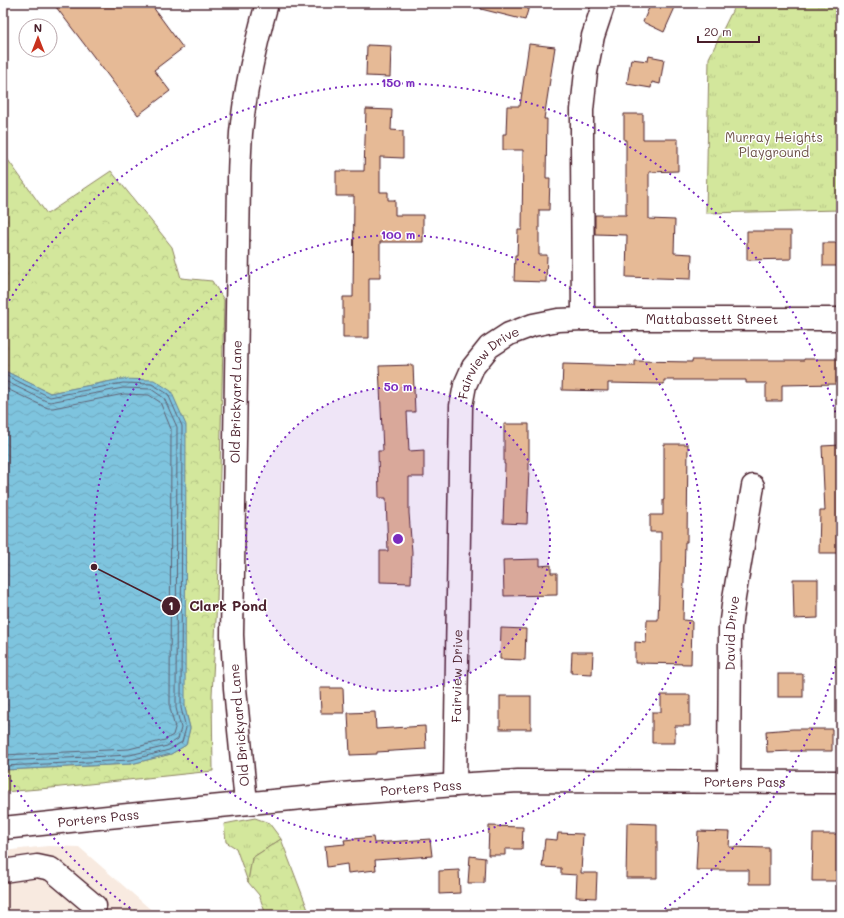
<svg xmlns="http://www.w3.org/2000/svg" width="844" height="918" font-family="Mali,sans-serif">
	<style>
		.built { fill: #f8eae0 }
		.grass { fill: url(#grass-tufts); stroke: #8e8364 }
		.forest { fill: url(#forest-crowns); stroke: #8e8364 }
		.water { fill: url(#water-waves); stroke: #698296 }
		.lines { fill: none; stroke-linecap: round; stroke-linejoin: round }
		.shore { stroke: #5f6173; stroke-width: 1 }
		.building { fill: #e6ba96; stroke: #4a1f2b }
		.minor-casing { stroke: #4a1f2b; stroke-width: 25 }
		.minor { stroke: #fff; stroke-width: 22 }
		.ring { fill: none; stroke: #7b2cbf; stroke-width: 2; stroke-dasharray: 2 4 }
		.labels { text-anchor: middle; stroke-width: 3; stroke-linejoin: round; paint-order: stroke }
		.park-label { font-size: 13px; fill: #6c5147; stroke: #fff }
		.street-label { font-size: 13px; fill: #4a1f2b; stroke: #fff }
		.centre { fill: #7b2cbf; stroke: #fff; stroke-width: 2 }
		.ring-label { font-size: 12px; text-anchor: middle; font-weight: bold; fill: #7b2cbf; stroke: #fff; stroke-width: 3; stroke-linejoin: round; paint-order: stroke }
		.leader { fill: none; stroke: #4a1f2b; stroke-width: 1.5 }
		.callout-dot { fill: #4a1f2b; stroke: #fff; stroke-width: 1.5 }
		.mark-label { font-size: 12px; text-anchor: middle; font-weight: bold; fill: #fff }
		.callout-label { font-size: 14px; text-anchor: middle; font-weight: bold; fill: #4a1f2b; stroke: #fff; stroke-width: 3; stroke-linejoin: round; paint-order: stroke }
	</style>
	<defs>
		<pattern id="grass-tufts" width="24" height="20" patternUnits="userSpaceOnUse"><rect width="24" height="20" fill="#d3e79c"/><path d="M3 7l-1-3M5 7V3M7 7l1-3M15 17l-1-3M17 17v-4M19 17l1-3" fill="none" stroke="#b7c687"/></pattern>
		<pattern id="forest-crowns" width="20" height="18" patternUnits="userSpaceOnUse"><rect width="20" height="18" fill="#d3e79c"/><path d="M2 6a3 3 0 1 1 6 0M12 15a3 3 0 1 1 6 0" fill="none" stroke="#b7c687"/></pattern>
		<pattern id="water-waves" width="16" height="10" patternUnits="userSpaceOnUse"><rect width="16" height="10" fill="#7ec4de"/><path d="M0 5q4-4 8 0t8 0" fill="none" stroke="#6ea8bf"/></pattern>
	</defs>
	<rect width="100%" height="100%" fill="#fff"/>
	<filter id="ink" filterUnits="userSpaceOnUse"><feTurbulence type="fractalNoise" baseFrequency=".025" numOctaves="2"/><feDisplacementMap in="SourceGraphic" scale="8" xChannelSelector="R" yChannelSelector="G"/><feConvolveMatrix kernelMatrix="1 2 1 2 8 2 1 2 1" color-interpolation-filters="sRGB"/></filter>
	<g filter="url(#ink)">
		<path class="built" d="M48,846L79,847L157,915H3V851Z"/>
		<g class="grass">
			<path d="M736,3H841V210L706,213L709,58Z"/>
			<path d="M255,818L269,823L281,839L252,858L248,882L236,848L226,842L224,824Z"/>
		</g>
		<g class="forest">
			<path d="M3,153L47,214L111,171L172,247L181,278L212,281L224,300L217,601L212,695L213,771L51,788L3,792V770L131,764L171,754L186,745L190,728L185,708L122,379L50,393L3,370Z"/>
			<path d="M281,839L310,915H264L265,912L259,895L248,882L252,858Z"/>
		</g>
		<path class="water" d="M3,370L50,393L122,379L154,380L171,391L186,425L185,708L190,728L186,745L171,754L131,764L3,770Z"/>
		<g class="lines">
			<g class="shore">
				<path d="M3,374L50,397L123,383L152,384L168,394L182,426L181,708L186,728L182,742L169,750L131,760L3,766"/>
				<path d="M3,380L46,401L50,402L123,388L151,389L164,398L177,427L176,708L181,728L178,739L167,746L130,755L3,761"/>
				<path d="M3,387L43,406L48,408H53L124,394L149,395L160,402L171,429L170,708L175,728L173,735L165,740L129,749L3,755"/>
			</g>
		</g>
		<g class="building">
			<path d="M53,3H150L183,48L154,70L170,91L138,115Z"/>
			<path d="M482,3H530L525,20L481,9Z"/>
			<path d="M651,3H677L664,32L643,22Z"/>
			<path d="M529,44L555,47L544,119H547L546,178H550L549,210H539V255H547L546,282L514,281L515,255H517L518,230H522L523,150H503V134H506L507,106H520Z"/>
			<path d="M367,45L391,46L390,77L366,76Z"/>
			<path d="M649,56L664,59L660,84L652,82L651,88L627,84L631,59L648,61Z"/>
			<path d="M366,109L392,110L391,130L403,131V158L380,157V192H388V200H395V215H423V242H380V278H369V338H343V297H353L354,196H336V171H364Z"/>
			<path d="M624,114H643V139H678V171L649,172V219L675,220L674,253L692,254L691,279L626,277L627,235L595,234V215H626V140H624Z"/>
			<path d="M747,231H791V259L747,260Z"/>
			<rect x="823" y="243" width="18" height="23"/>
			<path d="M804,359H838V384L782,385V401H766V383H746V380H664V384L608,383V391L562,390L563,364L635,366V361L692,362V360H804Z"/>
			<path d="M413,365L415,412H407L409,451L424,450V477H409V513L412,552L411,583L380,582V551H388L386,498H379L378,451H383L379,366Z"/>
			<path d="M504,424H529V467L527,524L503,523L505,464H504Z"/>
			<path d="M664,444H688L687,542H685L683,620L692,621L691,664L635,663V642L646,643L647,620H658L660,563H661V532H650V515H663V500H664Z"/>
			<path d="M841,445V553H819L820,511H825L822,446Z"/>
			<path d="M540,559V566L551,565V573H557V595L504,596L503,560Z"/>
			<path d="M793,579H818V618L794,619Z"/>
			<path d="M501,628L526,629L525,660L500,659Z"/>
			<path d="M572,652H593L592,674L571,673Z"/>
			<rect x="778" y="674" width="25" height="23"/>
			<path d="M320,688H343L344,713H321Z"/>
			<path d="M661,695H690V726H675V743H652V712H661Z"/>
			<rect x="500" y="696" width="31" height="33"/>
			<path d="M375,712L376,729L425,726L426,749L377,752V754L350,755L348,713Z"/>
			<path d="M793,729H832V751H794L767,752L766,731Z"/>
			<path d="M627,823L657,824V878H626Z"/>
			<path d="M489,826L523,827L522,849H505V855H488Z"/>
			<path d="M698,831L730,832L729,847L769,848V884H749V870H696Z"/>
			<path d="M558,833L583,834L581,873H597L596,898L576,897L577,875L561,874V868L542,867L545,839L557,840Z"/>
			<path d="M813,834H839L840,881H812Z"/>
			<path d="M373,837L374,843L430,839L432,856L375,860L376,870L348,873L347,864L327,867L325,846L345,844L344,840Z"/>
			<path d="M470,856L485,858L484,883H468Z"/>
			<path d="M459,870L460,893L439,894V871Z"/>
		</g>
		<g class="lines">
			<defs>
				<g id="minor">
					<path id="s1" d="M583,319H841"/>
					<path id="s2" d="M729,781L730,628L734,598L753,486"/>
					<path id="s3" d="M455,785L461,406L465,385L473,367L489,347L509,334L533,325L558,320L583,319L582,144V110L586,72L593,36L604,3"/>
					<path id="s4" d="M246,803L235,688L232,635L239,183C239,166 240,150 241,133C245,89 255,46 267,3"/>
					<path id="s5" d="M3,828L108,817L353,793L455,785L518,781L841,782"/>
					<path d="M3,871L37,866L51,869L95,906"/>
				</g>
			</defs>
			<use href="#minor" class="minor-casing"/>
			<use href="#minor" class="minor"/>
		</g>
	</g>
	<circle cx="398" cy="539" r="152" fill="#7b2cbf" fill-opacity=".12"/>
	<g class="ring">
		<circle cx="398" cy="539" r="152"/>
		<circle cx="398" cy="539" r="304"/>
		<path d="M840 649A456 456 0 0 1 656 915M140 915A456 456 0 0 1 3 767M3 311A456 456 0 0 1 840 429"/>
	</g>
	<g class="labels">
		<g class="park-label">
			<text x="774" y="142">Murray Heights<tspan x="774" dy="15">Playground</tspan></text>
		</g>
		<g class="street-label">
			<text dy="5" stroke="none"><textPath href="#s1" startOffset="129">Mattabassett Street</textPath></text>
			<text dy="5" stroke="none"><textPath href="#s3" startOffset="433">Fairview Drive</textPath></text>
			<text dy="5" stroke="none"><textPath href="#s4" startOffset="402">Old Brickyard Lane</textPath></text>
			<text dy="5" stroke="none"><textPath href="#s2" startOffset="148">David Drive</textPath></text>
			<text dy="5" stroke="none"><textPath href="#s3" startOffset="109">Fairview Drive</textPath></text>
			<text transform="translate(239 725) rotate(-95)" y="5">Old Brickyard Lane</text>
			<text dy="5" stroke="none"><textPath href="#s5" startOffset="744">Porters Pass</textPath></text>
			<text dy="5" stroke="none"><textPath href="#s5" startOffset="420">Porters Pass</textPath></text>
			<text dy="5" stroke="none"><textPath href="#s5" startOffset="96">Porters Pass</textPath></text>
		</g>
	</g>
	<circle cx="398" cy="539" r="6" class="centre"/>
	<g class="ring-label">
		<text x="398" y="87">150 m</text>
		<text x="398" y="239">100 m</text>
		<text x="398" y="391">50 m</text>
	</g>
	<path class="leader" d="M94 567L171 606"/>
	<g class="callout-dot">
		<circle cx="94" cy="567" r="4"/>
		<circle cx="171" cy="606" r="10"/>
	</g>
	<g class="mark-label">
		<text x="171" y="610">1</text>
	</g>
	<g class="callout-label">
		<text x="228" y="611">Clark Pond</text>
	</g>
	<rect width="844" height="918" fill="none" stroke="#fff" stroke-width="16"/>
	<rect x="8" y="8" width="828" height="902" fill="none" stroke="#4a1f2b" stroke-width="1.5" filter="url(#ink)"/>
	<g transform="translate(38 38)"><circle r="19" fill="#ffffff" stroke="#b7a5aa"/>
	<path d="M0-3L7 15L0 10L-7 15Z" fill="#c8321e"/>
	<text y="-6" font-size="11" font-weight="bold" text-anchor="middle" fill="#4a1f2b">N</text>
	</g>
	<path d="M698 36v6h61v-6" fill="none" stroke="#4a1f2b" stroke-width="2"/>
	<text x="704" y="36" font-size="12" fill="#4a1f2b" stroke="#ffffff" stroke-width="3" paint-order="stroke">20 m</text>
</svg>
